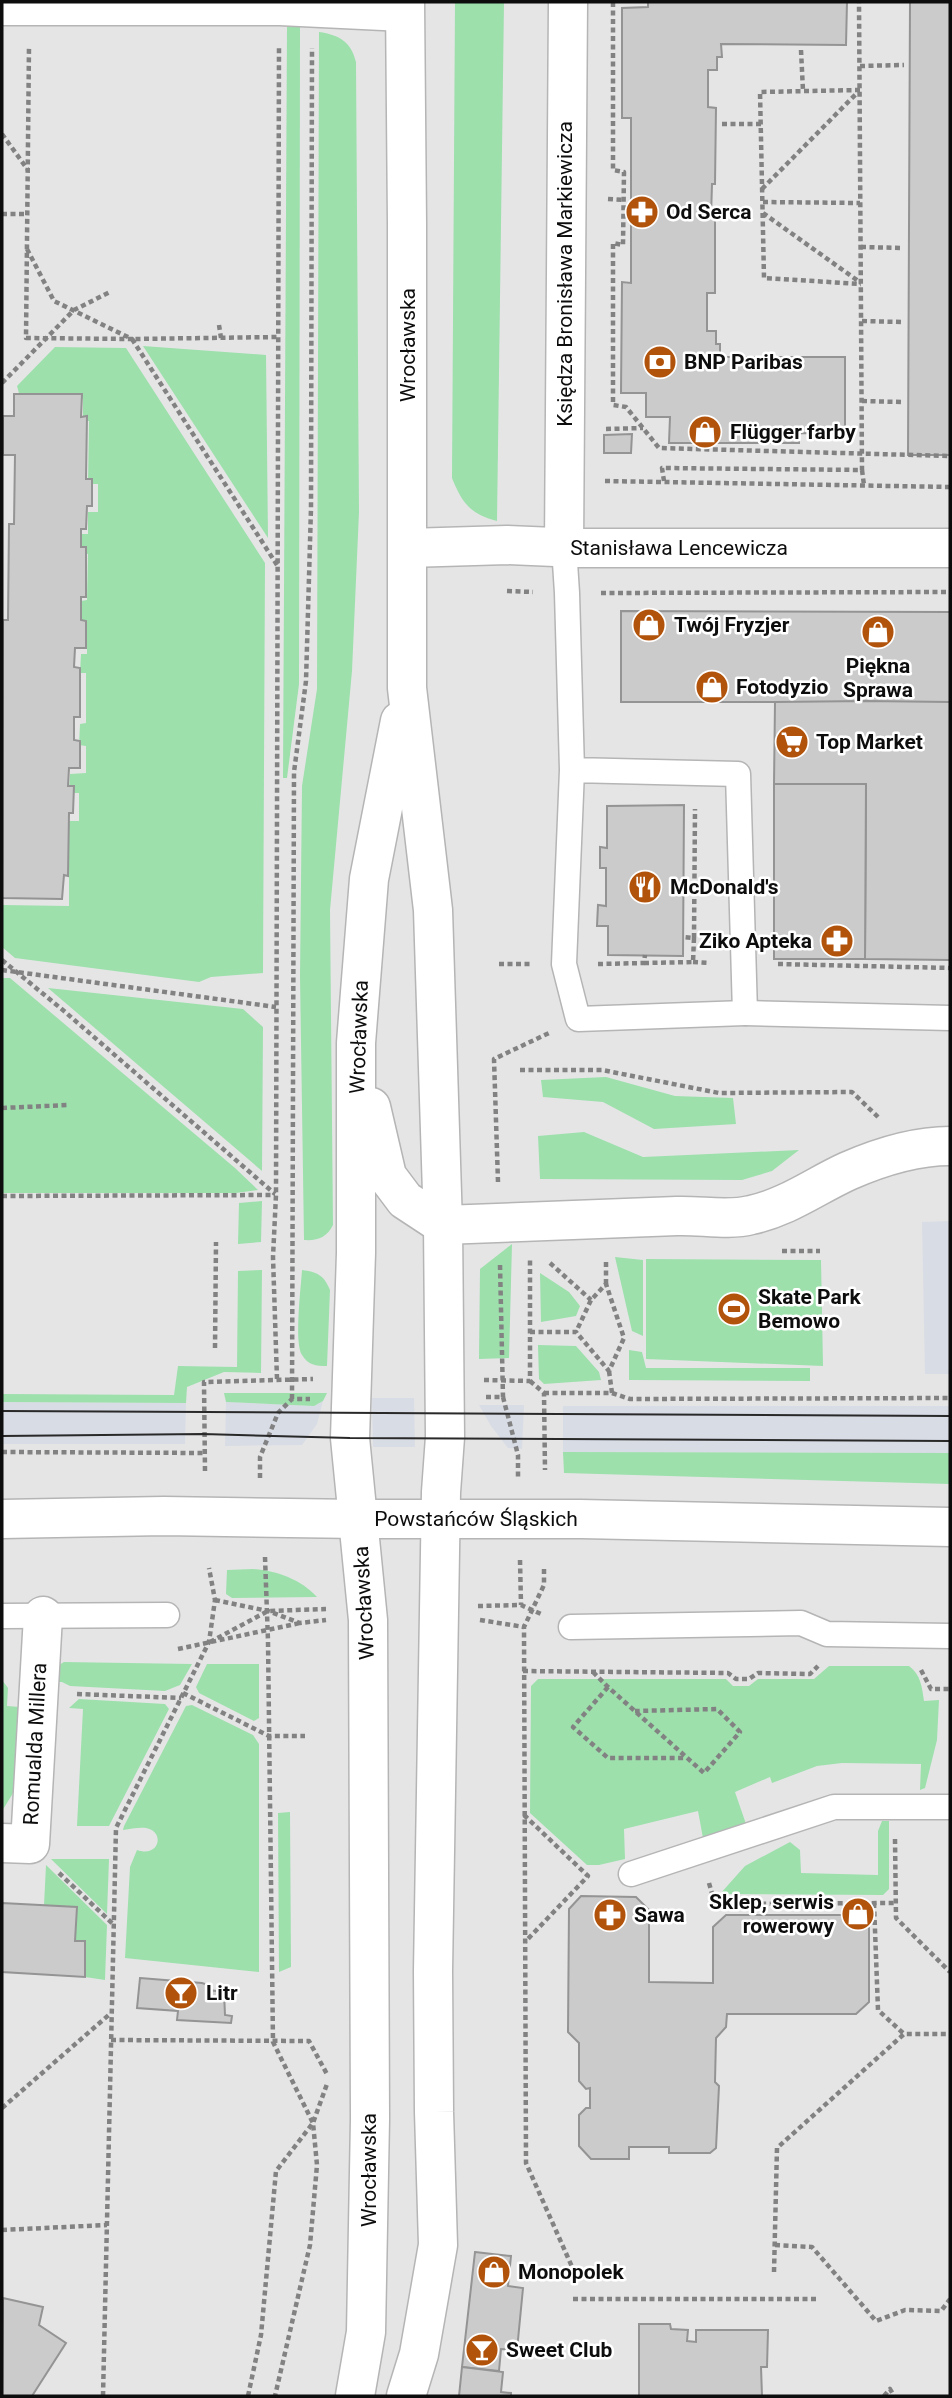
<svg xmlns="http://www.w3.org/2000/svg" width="952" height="2398" font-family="Roboto,sans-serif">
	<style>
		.built { fill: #d8dce4 }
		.green { fill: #9de0ac }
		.building { fill: #cbcbcc; stroke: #949495; stroke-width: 2 }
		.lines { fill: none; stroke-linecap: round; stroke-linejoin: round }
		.lane-casing { stroke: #b5b5b6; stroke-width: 27 }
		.street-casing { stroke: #b5b5b6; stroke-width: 41 }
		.secondary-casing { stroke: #b5b5b6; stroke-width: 41 }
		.path { stroke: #828283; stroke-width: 4.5; stroke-dasharray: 5 3.5; stroke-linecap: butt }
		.lane { stroke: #fff; stroke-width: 24 }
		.street { stroke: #fff; stroke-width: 38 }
		.secondary { stroke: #fff; stroke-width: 38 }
		.tram { stroke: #292929; stroke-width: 2 }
		.labels { text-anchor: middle; stroke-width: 5; stroke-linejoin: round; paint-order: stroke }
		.poi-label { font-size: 21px; font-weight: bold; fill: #0d0d0d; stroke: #fff; text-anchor: start }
		.street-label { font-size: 21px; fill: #0d0d0d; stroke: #fff }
	</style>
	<rect width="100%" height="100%" fill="#e5e5e6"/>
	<g class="built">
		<path d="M950,1221V1374H925L922,1222Z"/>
		<path d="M372,1398H414L415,1447H373Z"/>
		<path d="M323,1401L317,1424L302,1445L225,1446L226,1402L314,1406Z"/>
		<path d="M2,1402L186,1403L185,1444H2Z"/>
		<path d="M479,1405H524L522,1449L508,1448L491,1426Z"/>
		<path d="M563,1406H950V1453L563,1452Z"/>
	</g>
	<g class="green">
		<path d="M455,2H504L497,521C470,514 462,503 452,478Z"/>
		<path d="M287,27H300L299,684L287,778H283Z"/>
		<path d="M319,32C340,35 351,42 356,62L359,512L352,671L330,910L333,1225C327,1237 318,1241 304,1240L300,976L302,786L317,689Z"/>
		<path d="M143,346L266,355L268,538Z"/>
		<path d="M55,347L126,348L265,563L263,973L211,977L199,982L15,958L2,947V883L3,905L69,906V821H79V793H69L70,774L86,773V746L79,745L80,724L86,723V673H80L81,654H87V629H81V601L87,600L88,554L81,553L82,534H88V512H98V484H88L89,421H83V399L20,397L17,386Z"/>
		<path d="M2,978H10L235,1168L258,1190L236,1193H2Z"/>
		<path d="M48,988L243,1009L263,1027L262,1171Z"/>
		<path d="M606,1077L675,1096L733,1098L736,1124L654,1129L603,1102L543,1097L541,1080Z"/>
		<path d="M584,1132L643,1157L799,1150L772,1171L742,1180L540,1179L538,1136Z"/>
		<path d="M262,1201L261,1242L238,1244L239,1203Z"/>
		<path d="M512,1244L509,1358L479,1359L480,1269Z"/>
		<path d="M615,1257L643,1260V1336L632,1331Z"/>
		<path d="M646,1259L821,1260L823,1366L646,1359Z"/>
		<path d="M262,1270L261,1373L224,1372L187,1387L186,1403L2,1402V1394L174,1395L178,1366L237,1367L238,1271Z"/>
		<path d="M302,1270C317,1272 324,1275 330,1290L327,1366C316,1366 308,1365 302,1355C294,1343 301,1287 302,1270Z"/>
		<path d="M540,1273L569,1292L580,1306L576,1316L541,1322Z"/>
		<path d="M538,1345L576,1346L599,1372L601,1380L544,1384L539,1379Z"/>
		<path d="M629,1350L642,1352L646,1368H810V1381L629,1380Z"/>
		<path d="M224,1393H327L323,1401L314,1406L226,1402Z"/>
		<path d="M563,1452L950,1453V1484L564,1473Z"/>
		<path d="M253,1569C277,1571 300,1579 317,1597L232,1598L226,1594L227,1570Z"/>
		<path d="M64,1662L192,1664L180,1685L165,1691L70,1686L62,1682H57L59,1665Z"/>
		<path d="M207,1664H259V1718L254,1721L199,1693L196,1687Z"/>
		<path d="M829,1666H909C921,1675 922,1687 924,1701L939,1700L937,1740L925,1788L920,1790L921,1764L842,1763L817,1766L772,1783L770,1777L735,1792L746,1824L703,1838L698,1811L624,1829L625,1859L599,1865H587L530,1813L531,1686L538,1679H726L733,1686H749L758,1679H814Z"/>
		<path d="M2,1680L8,1688L7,1706L20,1707L15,1790L2,1811Z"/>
		<path d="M79,1699L165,1704L169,1709L109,1826H77L83,1709L69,1708Z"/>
		<path d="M192,1705L253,1735L259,1744V1972L125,1958L130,1867L137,1850C160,1858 165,1831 146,1828C139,1827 131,1829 123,1830L124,1826L186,1706Z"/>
		<path d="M290,1812L291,1967L279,1972L278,1813Z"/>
		<path d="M882,1821H889V1889L883,1895L720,1894L745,1866L790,1842L800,1850L801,1873L878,1875V1831Z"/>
		<path d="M51,1859H109L107,1914Z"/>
		<path d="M46,1865L107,1925L105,1980L85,1977V1942L75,1941L77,1907L44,1905Z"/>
	</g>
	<g class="building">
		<path d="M648,2H847L846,45L721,44L722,57H717V70H708V107L716,108L715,184H712L711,217H715V293H707V331H716V344H720V357H845V434L799,433V443H669L670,417H646V393H621L622,282L631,283V118H622V8L648,7Z"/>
		<path d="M910,2H950V455H908Z"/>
		<path d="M14,394H82L81,417L87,416L86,479H92V506H87L86,529H81V547H86V597H81V620L86,621V648H75L74,667L80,668V717H74V740L80,741V768H69L68,786H74L73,813H69L68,876L64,875L62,899L2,898L3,620H8L9,524H14L15,455H3V416H14Z"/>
		<path d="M632,434L631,453H604V435Z"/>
		<path d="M621,611L950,612V702H621Z"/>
		<path d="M866,701L950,702V960L865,959L866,784H774L775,702Z"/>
		<path d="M774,784H866L865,959H774Z"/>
		<path d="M684,805L683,956L608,955V926H597L598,905L606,906V868H600V847L607,848V806Z"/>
		<path d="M581,1896L636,1897L649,1910V1982L713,1983V1927L726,1915H856L869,1928V2002L856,2014H727L726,2027L716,2038L715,2082L719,2086L716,2148L710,2153H669V2147H629V2159H591L579,2146V2115L586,2108H590V2088L586,2089L579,2081V2043L568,2032L569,1909Z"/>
		<path d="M2,1903L77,1907L75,1941H85V1977L2,1972Z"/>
		<path d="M140,1978L202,1983L208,1985L209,1990L224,1992L225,2015L232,2016L231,2023L177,2020L178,2011L137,2008Z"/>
		<path d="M475,2252L511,2256L508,2286L523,2288L517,2350L501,2349L499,2371L462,2367Z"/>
		<path d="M3,2298L43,2307L39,2325L66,2343L32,2396H2Z"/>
		<path d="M639,2324H670L671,2329L688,2330L687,2341L696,2342V2330H768L767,2367H761L762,2396H639Z"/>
		<path d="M462,2367L503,2372L501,2392L511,2393V2396H459Z"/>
	</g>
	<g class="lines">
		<defs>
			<g id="lane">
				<path d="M564,547L567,593L572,770L564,964L578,1019L745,1013L738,774L572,770"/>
				<path d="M745,1013L950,1018"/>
				<path d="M2,1616L167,1615"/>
				<path d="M571,1627L801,1623L827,1634L950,1636"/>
				<path d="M631,1874L834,1807H950"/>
			</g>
			<g id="street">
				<path d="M2,6H280L404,12"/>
				<path d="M564,547L568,2"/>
				<path d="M408,548L507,545L578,548H950"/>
				<path d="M443,1225C521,1222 599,1219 677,1216C701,1215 728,1221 751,1215C788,1207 815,1186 848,1171C880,1157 915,1146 950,1146"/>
				<path d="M2,1843L30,1844L43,1616"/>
			</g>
			<g id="secondary">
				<path d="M405,2L407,224V688L433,910L443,1225L445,1437L441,1492L433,1971L434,2112L438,2245L419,2354L406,2396"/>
				<path d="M371,1107L387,1176L405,1200L443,1225"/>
				<path d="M2,1519L164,1516L359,1519H581L950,1527"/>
				<path d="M355,2396L366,2332L370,2119L368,1620L350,1438L356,1253V1043L369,879L400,721"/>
			</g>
		</defs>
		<use href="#lane" class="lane-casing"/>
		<use href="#street" class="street-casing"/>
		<use href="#secondary" class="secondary-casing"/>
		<g class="path">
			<path d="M613,2V170L624,172L623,245L613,243V405L626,407L659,448L950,456"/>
			<path d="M801,50L803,91"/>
			<path d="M860,66L904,65"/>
			<path d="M860,90L760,92L764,278L861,284"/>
			<path d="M722,124H761"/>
			<path d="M2,134L28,170"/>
			<path d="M762,189L859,91"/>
			<path d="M608,199L624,200"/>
			<path d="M763,202L860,203"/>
			<path d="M763,213L861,283"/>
			<path d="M2,214H27"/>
			<path d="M861,247L903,248"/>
			<path d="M27,249L54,301L132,339L26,338L29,46"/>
			<path d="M862,321L902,322"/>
			<path d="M219,325L221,338"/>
			<path d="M2,383L74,310L110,292"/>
			<path d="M862,401L902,402"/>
			<path d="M606,429L643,428"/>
			<path d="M862,470L864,485"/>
			<path d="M605,481L950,487"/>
			<path d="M664,481L662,468L862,470L859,2"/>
			<path d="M277,565L132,339L278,337"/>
			<path d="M507,591L533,592"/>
			<path d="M601,593L950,592"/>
			<path d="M694,938L695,809"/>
			<path d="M2,960L64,1011L275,1194"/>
			<path d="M693,962L710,963"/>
			<path d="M644,963L693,962L694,938L684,937"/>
			<path d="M499,964H530"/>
			<path d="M598,964L644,963L645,955"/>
			<path d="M778,964L950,968"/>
			<path d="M2,970L276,1007"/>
			<path d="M520,1070H602L719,1093L852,1092L878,1117"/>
			<path d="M2,1108L69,1105"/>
			<path d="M498,1182L494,1059L549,1033"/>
			<path d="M2,1196L275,1195"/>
			<path d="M782,1251H820"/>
			<path d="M550,1263L591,1300"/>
			<path d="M500,1265L503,1397"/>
			<path d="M606,1284V1260"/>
			<path d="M530,1332H576L609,1371L624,1338L606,1284L591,1300L576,1332"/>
			<path d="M215,1348L216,1242"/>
			<path d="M277,1379L273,1257L276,1195L279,45"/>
			<path d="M484,1380L530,1381V1260"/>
			<path d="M530,1381L544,1393L545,1470"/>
			<path d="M544,1393H612L609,1371"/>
			<path d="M612,1393L630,1399L950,1398"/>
			<path d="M486,1397H503L518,1455V1478"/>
			<path d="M292,1399L294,772L306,681L311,508L312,48"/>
			<path d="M2,1452L203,1453"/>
			<path d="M205,1471L204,1382L313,1379"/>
			<path d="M260,1478V1457L278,1413L292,1399H310"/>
			<path d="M265,1557L268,1641L273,2042L313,2123L317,2165L310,2245L275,2396"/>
			<path d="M520,1560L521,1605"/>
			<path d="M544,1569V1585L524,1627L526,2163L573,2269"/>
			<path d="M215,1600L268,1611L300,1623L326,1620"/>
			<path d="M478,1606L521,1605L541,1614"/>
			<path d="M480,1620L524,1627"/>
			<path d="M210,1642L268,1611L326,1609"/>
			<path d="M178,1649L300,1623"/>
			<path d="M921,1670L931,1689H950"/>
			<path d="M523,1671L728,1673L736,1679H749L758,1673L810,1674L818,1666"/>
			<path d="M593,1672L608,1687L704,1773L740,1732L717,1709L635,1711"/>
			<path d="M608,1687L573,1727L608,1758H686"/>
			<path d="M183,1693L269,1736H305"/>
			<path d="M77,1694L181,1698"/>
			<path d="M524,1815L588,1876L525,1942"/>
			<path d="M895,1839L896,1918L950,1972"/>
			<path d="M59,1873L114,1925"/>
			<path d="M709,1883L715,1904L896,1903"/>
			<path d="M874,1903L878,2010L904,2034"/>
			<path d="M111,2040L309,2041L328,2076"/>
			<path d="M2,2108L111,2013"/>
			<path d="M2,2230L107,2225"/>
			<path d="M775,2245L812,2247L876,2321L905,2310L941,2311L950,2299"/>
			<path d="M774,2272L777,2148L904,2034H950"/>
			<path d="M573,2299H816"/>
			<path d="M103,2396L116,1828L209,1642L215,1600L209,1568"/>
			<path d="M248,2396L261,2335L276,2171L313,2123L327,2084"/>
			<path d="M884,2396L890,2389L894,2396"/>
		</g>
		<use href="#lane" class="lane"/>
		<use href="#street" class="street"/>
		<use href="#secondary" class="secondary"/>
		<g class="tram">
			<path d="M2,1411L950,1416"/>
			<path d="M2,1436L203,1434L350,1438L950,1441"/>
		</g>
	</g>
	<defs>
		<symbol id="pharmacy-disc" viewBox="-11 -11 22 22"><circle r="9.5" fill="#b2530b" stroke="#fff"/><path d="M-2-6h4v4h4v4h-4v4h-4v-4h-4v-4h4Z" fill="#fff"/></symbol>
		<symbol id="bank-disc" viewBox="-11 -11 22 22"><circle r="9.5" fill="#b2530b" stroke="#fff"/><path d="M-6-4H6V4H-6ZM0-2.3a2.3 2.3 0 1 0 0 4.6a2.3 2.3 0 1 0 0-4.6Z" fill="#fff"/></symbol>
		<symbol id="shop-disc" viewBox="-11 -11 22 22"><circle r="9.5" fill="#b2530b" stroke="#fff"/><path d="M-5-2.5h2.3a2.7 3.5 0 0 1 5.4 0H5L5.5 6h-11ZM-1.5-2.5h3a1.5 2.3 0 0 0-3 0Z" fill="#fff"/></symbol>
		<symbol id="supermarket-disc" viewBox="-11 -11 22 22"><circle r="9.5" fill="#b2530b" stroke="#fff"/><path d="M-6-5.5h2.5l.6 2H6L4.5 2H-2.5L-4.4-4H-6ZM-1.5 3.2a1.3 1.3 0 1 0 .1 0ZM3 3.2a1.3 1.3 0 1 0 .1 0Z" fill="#fff"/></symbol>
		<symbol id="restaurant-disc" viewBox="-11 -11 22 22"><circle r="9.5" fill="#b2530b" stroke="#fff"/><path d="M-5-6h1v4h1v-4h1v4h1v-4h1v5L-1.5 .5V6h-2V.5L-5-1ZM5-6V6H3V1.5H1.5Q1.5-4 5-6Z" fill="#fff"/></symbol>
		<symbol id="stadium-disc" viewBox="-11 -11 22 22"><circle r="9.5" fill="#b2530b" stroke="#fff"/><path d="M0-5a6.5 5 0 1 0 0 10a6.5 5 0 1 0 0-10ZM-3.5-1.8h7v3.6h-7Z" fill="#fff"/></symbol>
		<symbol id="bar-disc" viewBox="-11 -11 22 22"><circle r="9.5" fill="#b2530b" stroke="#fff"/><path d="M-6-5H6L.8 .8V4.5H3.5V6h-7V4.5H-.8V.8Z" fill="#fff"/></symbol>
	</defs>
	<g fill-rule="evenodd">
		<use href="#pharmacy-disc" x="623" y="193" width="38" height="38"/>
		<use href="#bank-disc" x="641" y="343" width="38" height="38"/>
		<use href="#shop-disc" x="686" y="413" width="38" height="38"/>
		<use href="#shop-disc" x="630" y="606" width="38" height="38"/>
		<use href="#shop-disc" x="859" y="613" width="38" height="38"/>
		<use href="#shop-disc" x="693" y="668" width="38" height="38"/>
		<use href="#supermarket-disc" x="773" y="723" width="38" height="38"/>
		<use href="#restaurant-disc" x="626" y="868" width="38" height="38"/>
		<use href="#pharmacy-disc" x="818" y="922" width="38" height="38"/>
		<use href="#stadium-disc" x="715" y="1290" width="38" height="38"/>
		<use href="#shop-disc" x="839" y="1895" width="38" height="38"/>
		<use href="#pharmacy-disc" x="591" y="1896" width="38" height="38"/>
		<use href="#bar-disc" x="162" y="1974" width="38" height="38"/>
		<use href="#shop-disc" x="475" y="2253" width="38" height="38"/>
		<use href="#bar-disc" x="463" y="2331" width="38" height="38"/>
	</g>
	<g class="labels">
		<g class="poi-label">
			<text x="666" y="219">Od Serca</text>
			<text x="684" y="369">BNP Paribas</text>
			<text x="730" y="439">Flügger farby</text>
			<text x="674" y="632">Twój Fryzjer</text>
			<text x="878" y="673" text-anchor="middle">Piękna<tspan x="878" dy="24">Sprawa</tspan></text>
			<text x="736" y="694">Fotodyzio</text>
			<text x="816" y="749">Top Market</text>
			<text x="670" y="894">McDonald's</text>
			<text x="812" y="948" text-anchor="end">Ziko Apteka</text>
			<text x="758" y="1304">Skate Park<tspan x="758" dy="24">Bemowo</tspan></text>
			<text x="834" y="1909" text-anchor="end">Sklep, serwis<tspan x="834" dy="24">rowerowy</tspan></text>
			<text x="634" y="1922">Sawa</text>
			<text x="206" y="2000">Litr</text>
			<text x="518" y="2279">Monopolek</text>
			<text x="506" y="2357">Sweet Club</text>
		</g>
		<g class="street-label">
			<text transform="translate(565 274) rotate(-90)" y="7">Księdza Bronisława Markiewicza</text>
			<text transform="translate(408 345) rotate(-90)" y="7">Wrocławska</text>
			<text x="679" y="555">Stanisława Lencewicza</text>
			<text transform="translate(359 1037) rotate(-88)" y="7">Wrocławska</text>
			<text x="476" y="1526">Powstańców Śląskich</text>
			<text transform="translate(364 1603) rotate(-93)" y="7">Wrocławska</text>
			<text transform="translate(35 1744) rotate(-87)" y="7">Romualda Millera</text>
			<text transform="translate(369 2170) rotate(-90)" y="7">Wrocławska</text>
		</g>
	</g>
	<rect width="952" height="2398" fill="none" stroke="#0d0d0d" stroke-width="7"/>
</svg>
